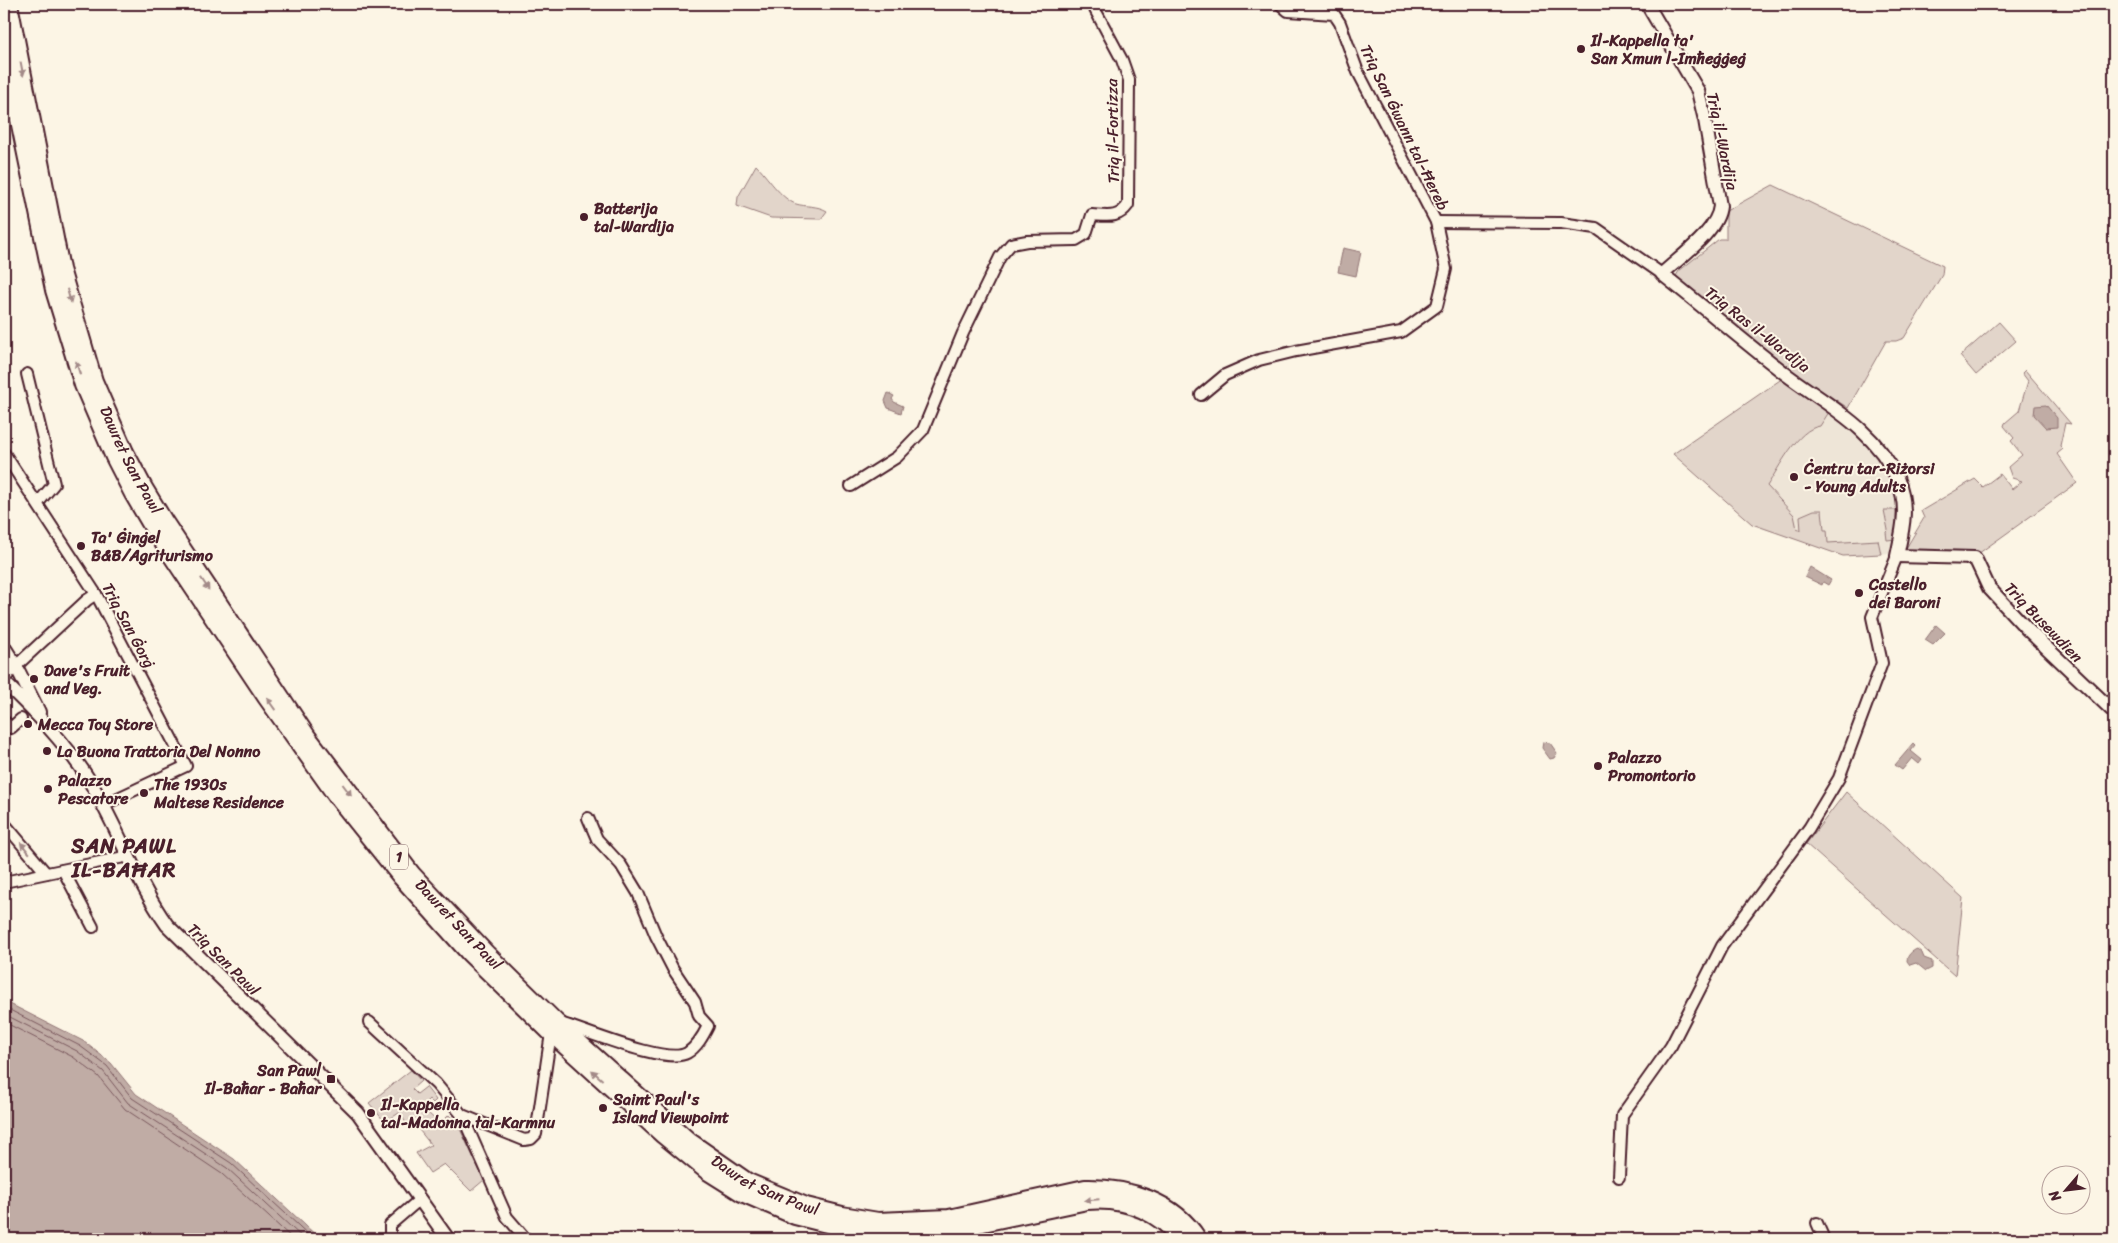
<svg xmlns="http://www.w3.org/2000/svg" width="2118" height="1243" font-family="Sriracha,sans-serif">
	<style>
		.built { fill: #eee5d7 }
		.green { fill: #e2d5ca; stroke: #967a7a }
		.water { fill: #c0aca5; stroke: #917474 }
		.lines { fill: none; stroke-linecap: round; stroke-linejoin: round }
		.shore { stroke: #79575c; stroke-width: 1 }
		.minor-casing { stroke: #4a1f2b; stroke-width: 14 }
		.tertiary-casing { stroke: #4a1f2b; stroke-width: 16 }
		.trunk-casing { stroke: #4a1f2b; stroke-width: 20 }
		.minor { stroke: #fcf5e5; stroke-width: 10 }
		.tertiary { stroke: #fcf5e5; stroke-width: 12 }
		.trunk { stroke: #fcf5e5; stroke-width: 16 }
		.oneway { fill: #a38a88 }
		.poi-dot { fill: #4a1f2b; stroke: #fcf5e5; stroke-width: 2 }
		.labels { text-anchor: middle; stroke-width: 4; stroke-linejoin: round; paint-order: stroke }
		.shield { fill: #fcf5e5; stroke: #7f5f63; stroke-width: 1 }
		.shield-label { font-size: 15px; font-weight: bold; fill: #4a1f2b }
		.poi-label { font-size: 16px; font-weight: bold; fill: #4a1f2b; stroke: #fcf5e5; text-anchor: start }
		.street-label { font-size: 16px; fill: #4a1f2b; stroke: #fcf5e5 }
		.district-label { font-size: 21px; font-weight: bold; letter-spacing: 1px; fill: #4a1f2b; stroke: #fcf5e5 }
	</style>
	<rect width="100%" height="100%" fill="#fcf5e5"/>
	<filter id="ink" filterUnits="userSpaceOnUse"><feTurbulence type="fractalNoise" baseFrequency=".02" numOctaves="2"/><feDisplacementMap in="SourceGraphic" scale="10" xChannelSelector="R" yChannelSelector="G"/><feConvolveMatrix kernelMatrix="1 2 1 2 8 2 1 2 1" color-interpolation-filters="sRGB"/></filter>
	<g filter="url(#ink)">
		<path class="built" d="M1783,378L1857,435L1883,465L1893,489L1898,518L1896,540L1891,553L1843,556L1759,527L1752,524L1673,454Z"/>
		<g class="green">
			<path d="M756,165C767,176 781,199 796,204C806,207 817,205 827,211L821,219L771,218L737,206L738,197Z"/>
			<path d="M1773,185L1943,266L1942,275L1904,338L1896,341H1886L1848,408L1779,362L1680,284L1676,276L1679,271L1719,239H1726V211Z"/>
			<path d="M1999,322L2016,341L1976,375L1960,356Z"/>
			<path d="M2025,370L2071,424L2065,423L2060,446L2063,449L2057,454L2077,483L1975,556L1908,554L1905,550L1924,518L1921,511L1975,479L1983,487L2000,474L2012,489L2022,481L2012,478L2008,467L2022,455L2011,441L2014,438L2004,426L2005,423L2019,411L2028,381L2022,373Z"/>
			<path d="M1783,378L1829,412L1820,426C1797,429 1779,468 1767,486L1794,515L1797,529L1801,531L1800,516L1814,510H1822L1824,530H1827L1828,543L1878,540L1881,554L1843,556L1752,524L1673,454Z"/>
			<path d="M1884,510H1896V539L1887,540L1886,532L1888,530Z"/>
			<path d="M1846,792L1963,898L1955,976L1806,844Z"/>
			<path d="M411,1070L421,1081L412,1089L417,1094L426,1087L436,1100L433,1103L429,1099L423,1105L429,1111L428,1113L440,1124L449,1115L460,1129L484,1180L471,1191L444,1164L430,1173L416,1153L431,1145L412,1121L407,1124L399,1113L385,1122L369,1103Z"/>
		</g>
		<g class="water">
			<path d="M1343,248L1361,252L1356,276L1338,272Z"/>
			<path d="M888,393L894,396L892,399L894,402L903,406L901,413L888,408L885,401Z"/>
			<path d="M2046,405L2057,418V427L2046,428L2034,415L2035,406Z"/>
			<path d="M1810,567L1831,580L1828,585L1823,582L1822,585L1805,577Z"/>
			<path d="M1936,625L1945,633L1933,645L1925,640Z"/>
			<path d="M1543,742L1550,743L1557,753L1554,758L1550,759L1542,748Z"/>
			<path d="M1913,744L1915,746L1911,751L1922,760L1919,764L1912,758L1902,770L1895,765Z"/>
			<path d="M1917,949L1922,953L1924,958L1932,961V968L1926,971L1916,963L1910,965L1907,961C1907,955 1912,951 1917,949Z"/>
			<path d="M4,1001L83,1041L111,1063L136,1094L234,1159L320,1239H4Z"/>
		</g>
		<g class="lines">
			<g class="shore">
				<path d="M4,1007L80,1046L107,1066L132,1098L231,1163L313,1239"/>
				<path d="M4,1014L77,1051L103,1071L128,1103L227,1168L304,1239"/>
				<path d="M4,1022L73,1057L98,1076L125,1109L222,1174L293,1239"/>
			</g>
			<defs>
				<g id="minor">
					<path d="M1436,222L1561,223L1596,228L1662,274"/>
					<path d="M27,374L54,484L38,503"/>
					<path d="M1201,395L1225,375L1259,360L1296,351L1401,332L1437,306L1446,269L1436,222L1358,72L1340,23L1334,14L1288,11L1280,4"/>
					<path d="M4,453L96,594L186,766L103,805"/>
					<path d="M851,486L897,457L923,430L963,333L1000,257L1011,244L1027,241L1076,240L1086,234L1092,215C1108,216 1118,219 1128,205L1129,80L1122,60L1092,4"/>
					<path d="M4,679L16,666L87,600L96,594"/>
					<path d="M4,721L11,728L21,719"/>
					<path d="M4,823L46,873"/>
					<path d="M63,870L93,927"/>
					<path d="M4,882L129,856"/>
					<path d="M369,1022L436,1084L462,1115L507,1217L526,1239"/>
					<path d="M563,1024C587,1031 666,1065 687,1053C697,1047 703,1036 708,1026L699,1016L695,1002L673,969L656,936L638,893L621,865L597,839L588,818"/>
					<path d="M462,1115L524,1140L531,1139L536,1134L551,1033"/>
					<path d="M1619,1177L1622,1115L1671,1046L1722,946L1809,828L1839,778L1882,663L1872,617L1897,556"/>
					<path d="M1817,1223L1824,1239"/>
					<path d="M390,1239V1225L419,1200"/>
				</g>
				<g id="tertiary">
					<path d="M1647,4L1698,91L1705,120L1720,206C1718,231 1680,257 1662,274C1704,307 1744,342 1787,375C1827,405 1875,429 1897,478C1909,506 1903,528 1897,556L1975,558L1989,588L2028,630L2114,712"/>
					<path d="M4,647L16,666L39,712"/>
					<path d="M4,682C35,712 66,743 89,780C118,827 135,880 167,925L358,1113L448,1239"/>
				</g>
				<g id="trunk">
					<path id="s1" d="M9,4L61,269L94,381L125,452L144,488L164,521L307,736L412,874L486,953L556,1022L689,1141L748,1182L806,1206L842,1215L878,1221L949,1218L1085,1188C1127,1187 1174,1201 1198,1239"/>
					<path d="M4,47L54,290L83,385L114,457L133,494L153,528L266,697L337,797L401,877L469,953L551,1033L663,1135L707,1171L742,1193L795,1216L843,1228L873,1233L945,1231L1087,1201C1125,1198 1156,1210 1181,1239"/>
				</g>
			</defs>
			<use href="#minor" class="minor-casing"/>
			<use href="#tertiary" class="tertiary-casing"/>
			<use href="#trunk" class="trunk-casing"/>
			<use href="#minor" class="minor"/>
			<use href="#tertiary" class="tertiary"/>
			<use href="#trunk" class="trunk"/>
		</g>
		<defs><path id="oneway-solid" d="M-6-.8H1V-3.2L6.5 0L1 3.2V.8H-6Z" transform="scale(1.25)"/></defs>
		<g class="oneway">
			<use href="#oneway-solid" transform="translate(22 69) rotate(79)"/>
			<use href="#oneway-solid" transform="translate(69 296) rotate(74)"/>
			<use href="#oneway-solid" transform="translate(78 368) rotate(-107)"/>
			<use href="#oneway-solid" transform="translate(205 584) rotate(57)"/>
			<use href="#oneway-solid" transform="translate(271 704) rotate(-125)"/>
			<use href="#oneway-solid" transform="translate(347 790) rotate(53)"/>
			<use href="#oneway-solid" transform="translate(25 848) rotate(-130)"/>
			<use href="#oneway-solid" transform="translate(597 1075) rotate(-138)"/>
			<use href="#oneway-solid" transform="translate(1092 1200) rotate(175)"/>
		</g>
	</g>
	<g class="poi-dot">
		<circle cx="1581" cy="49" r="5"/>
		<circle cx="584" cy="217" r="5"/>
		<circle cx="1794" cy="477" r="5"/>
		<circle cx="81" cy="546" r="5"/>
		<circle cx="1859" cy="593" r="5"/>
		<circle cx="34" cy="679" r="5"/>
		<circle cx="28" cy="724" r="5"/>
		<circle cx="47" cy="751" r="5"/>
		<circle cx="1598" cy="766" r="5"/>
		<circle cx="48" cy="789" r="5"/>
		<circle cx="144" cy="793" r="5"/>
		<rect x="326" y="1074" width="10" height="10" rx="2.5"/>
		<circle cx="603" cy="1108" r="5"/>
		<circle cx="371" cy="1113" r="5"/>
	</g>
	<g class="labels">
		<rect class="shield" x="390" y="844.5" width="18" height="25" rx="4"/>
		<g class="shield-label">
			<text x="399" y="862">1</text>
		</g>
		<g class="poi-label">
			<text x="1591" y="46">Il-Kappella ta'<tspan x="1591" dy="18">San Xmun l-Imħeġġeġ</tspan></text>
			<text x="594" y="214">Batterija<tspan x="594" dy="18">tal-Wardija</tspan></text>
			<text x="1804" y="474">Ċentru tar-Riżorsi<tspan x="1804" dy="18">- Young Adults</tspan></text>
			<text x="91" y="543">Ta' Ġinġel<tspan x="91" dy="18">B&amp;B/Agriturismo</tspan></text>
			<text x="1869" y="590">Castello<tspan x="1869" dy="18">dei Baroni</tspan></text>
			<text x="44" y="676">Dave's Fruit<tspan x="44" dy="18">and Veg.</tspan></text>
			<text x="38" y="730">Mecca Toy Store</text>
			<text x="57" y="757">La Buona Trattoria Del Nonno</text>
			<text x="1608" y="763">Palazzo<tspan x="1608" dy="18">Promontorio</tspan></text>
			<text x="58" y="786">Palazzo<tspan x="58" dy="18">Pescatore</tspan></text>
			<text x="154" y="790">The 1930s<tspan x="154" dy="18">Maltese Residence</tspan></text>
			<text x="321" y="1076" text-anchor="end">San Pawl<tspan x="321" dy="18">Il-Baħar - Baħar</tspan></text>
			<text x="613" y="1105">Saint Paul's<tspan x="613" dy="18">Island Viewpoint</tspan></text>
			<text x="381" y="1110">Il-Kappella<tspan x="381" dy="18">tal-Madonna tal-Karmnu</tspan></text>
		</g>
		<g class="street-label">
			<text transform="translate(1405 127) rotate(64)" y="6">Triq San Ġwann tal-Ħereb</text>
			<text transform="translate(1112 131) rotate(-91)" y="6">Triq il-Fortizza</text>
			<text transform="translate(1723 141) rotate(78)" y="6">Triq il-Wardija</text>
			<text transform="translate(1758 329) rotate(38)" y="6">Triq Ras il-Wardija</text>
			<text dy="6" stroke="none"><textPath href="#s1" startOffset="474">Dawret San Pawl</textPath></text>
			<text transform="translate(2044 622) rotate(46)" y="6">Triq Busewdien</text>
			<text transform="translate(129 625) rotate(62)" y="6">Triq San Ġorġ</text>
			<text dy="6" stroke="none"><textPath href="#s1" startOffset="1044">Dawret San Pawl</textPath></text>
			<text transform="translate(224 959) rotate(45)" y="6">Triq San Pawl</text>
			<text dy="6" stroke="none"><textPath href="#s1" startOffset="1449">Dawret San Pawl</textPath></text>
		</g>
		<g class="district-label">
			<text x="124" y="853">SAN PAWL<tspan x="124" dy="24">IL-BAĦAR</tspan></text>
		</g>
	</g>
	<rect width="2118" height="1243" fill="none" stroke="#fcf5e5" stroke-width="20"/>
	<rect x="10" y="10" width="2098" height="1223" fill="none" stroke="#4a1f2b" stroke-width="2" filter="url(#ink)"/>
	<g transform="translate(2066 1190) rotate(242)"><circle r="24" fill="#fcf5e5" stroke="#b59f9b"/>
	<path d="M0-4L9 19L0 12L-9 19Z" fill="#4a1f2b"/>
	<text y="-8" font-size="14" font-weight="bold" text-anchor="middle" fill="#4a1f2b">N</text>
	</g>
</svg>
